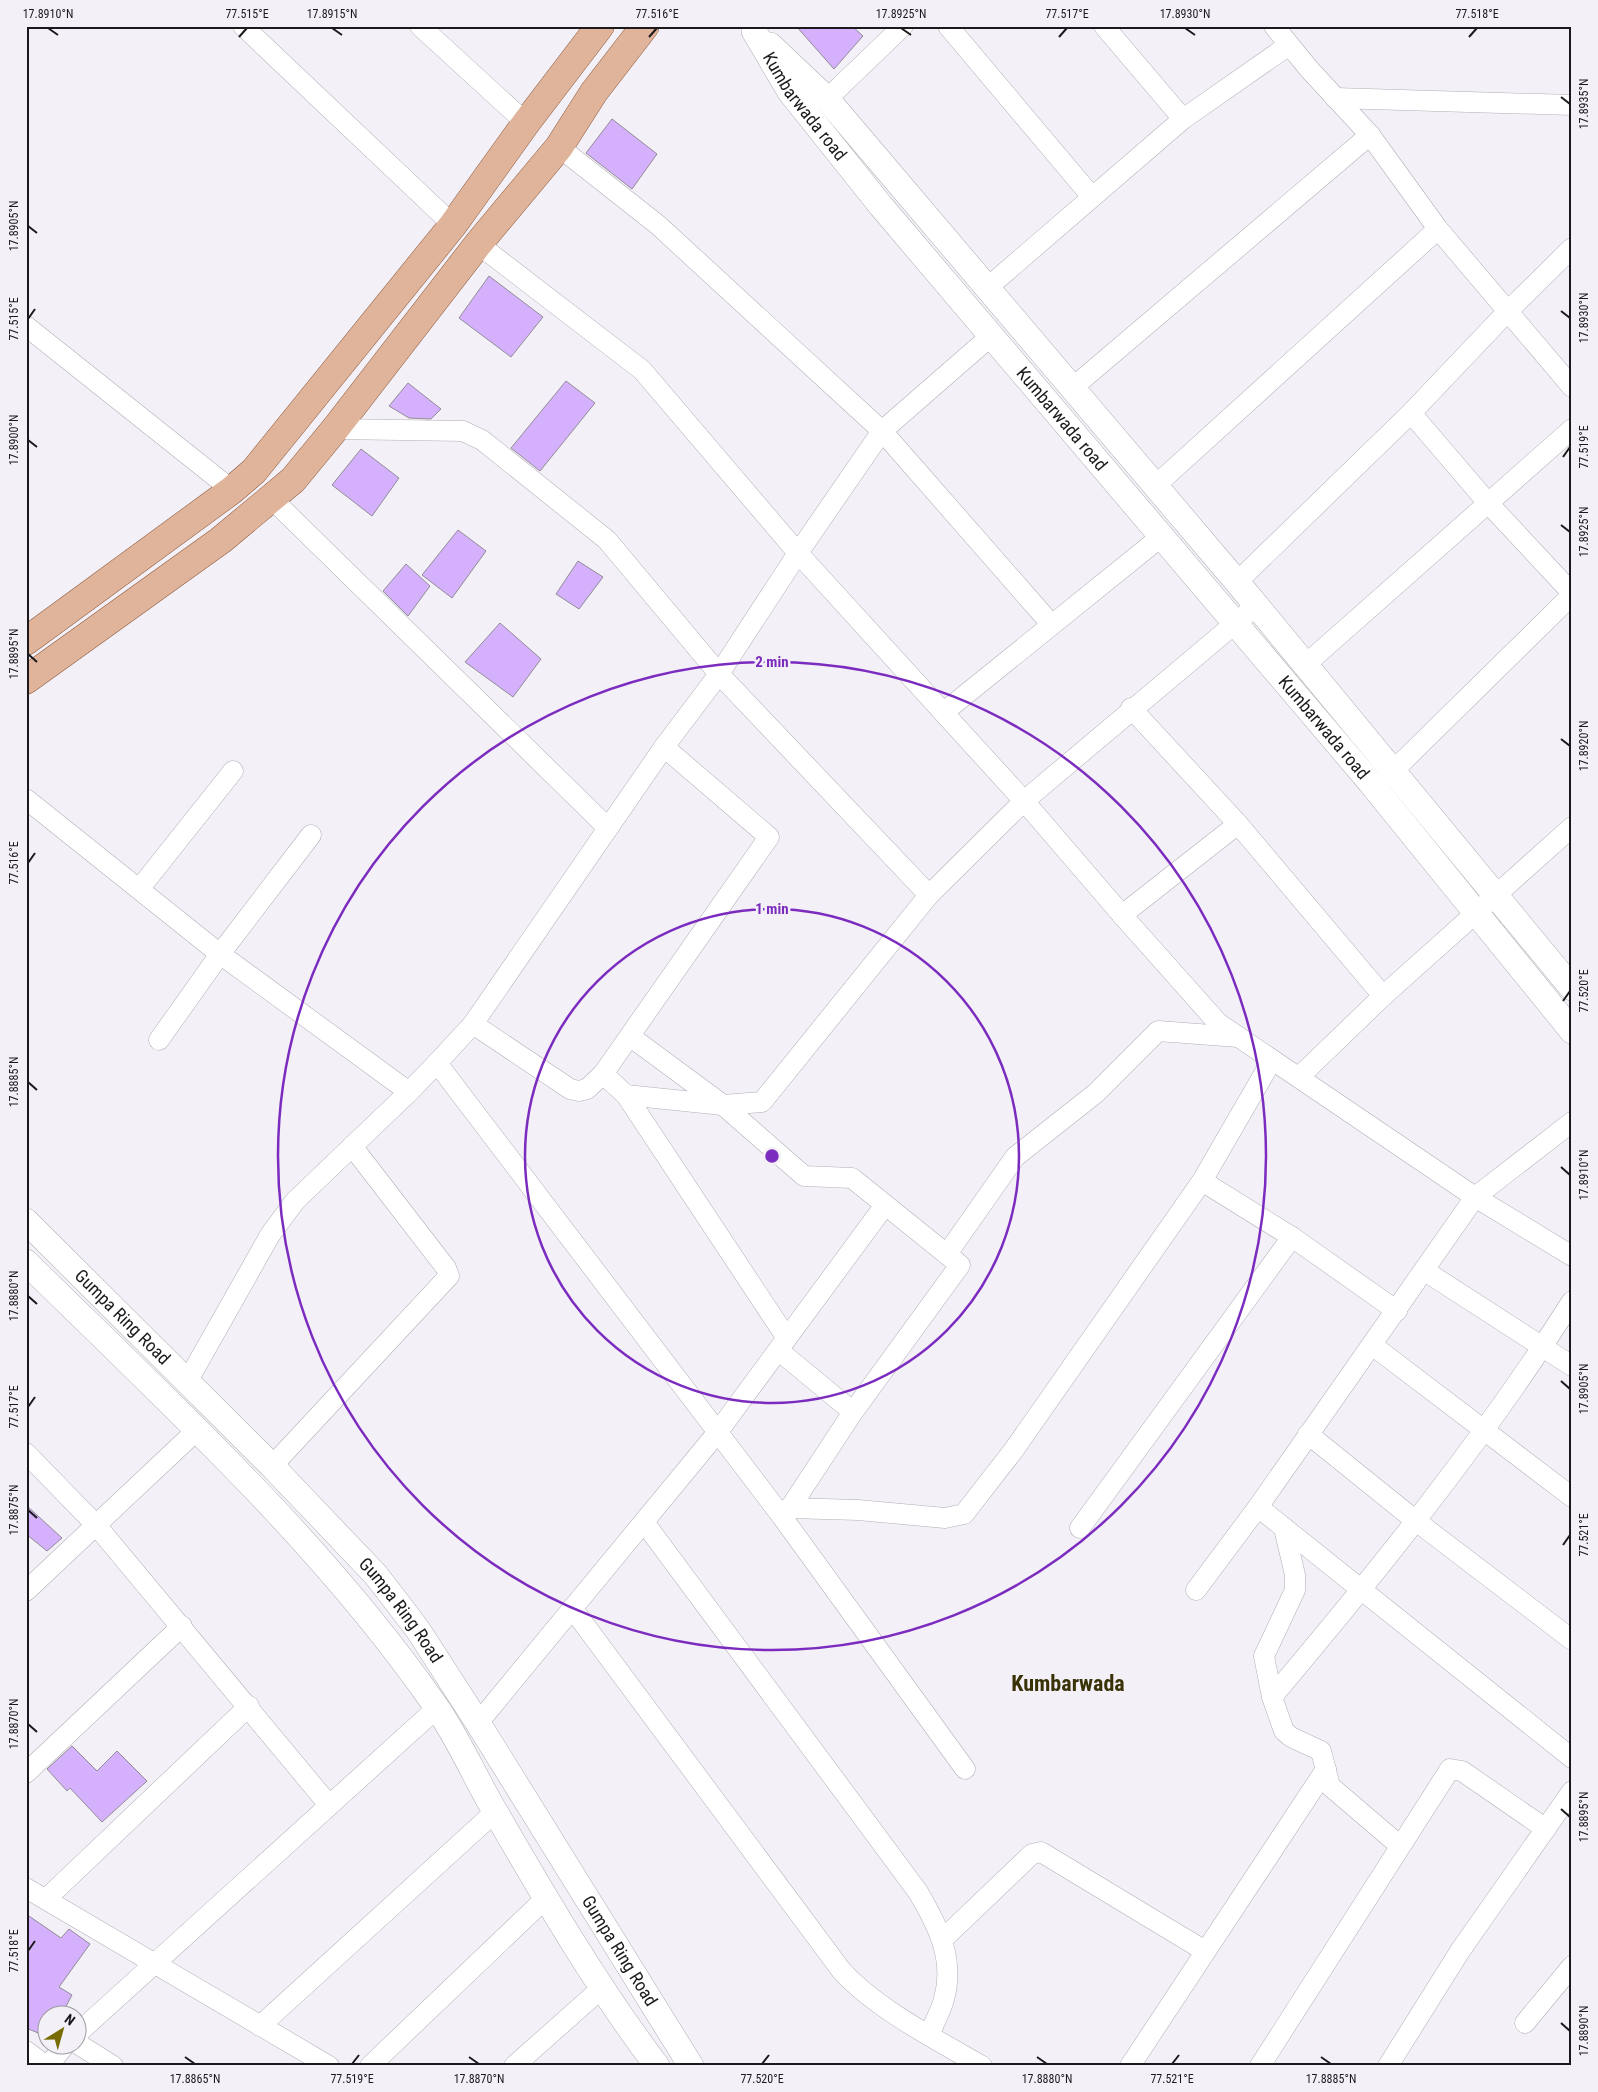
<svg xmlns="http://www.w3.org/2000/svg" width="1598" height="2092" font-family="'Roboto Condensed',sans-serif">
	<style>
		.building { fill: #d5b1fd; stroke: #908d94 }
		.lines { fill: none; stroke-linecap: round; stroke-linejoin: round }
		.minor-casing { stroke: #b2aeb6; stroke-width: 21 }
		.tertiary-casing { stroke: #b2aeb6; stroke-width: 26 }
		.primary-casing { stroke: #8d5d42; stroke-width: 29 }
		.minor { stroke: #fff; stroke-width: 20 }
		.tertiary { stroke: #fff; stroke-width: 25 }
		.primary { stroke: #dfb49a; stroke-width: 28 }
		.ticks { fill: none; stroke: #1b191c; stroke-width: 2 }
		.ring { fill: none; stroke: #7b2cbf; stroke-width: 2.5 }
		.labels { text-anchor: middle; stroke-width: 5; stroke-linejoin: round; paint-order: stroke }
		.street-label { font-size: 18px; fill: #1b191c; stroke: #f3f0f7 }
		.district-label { font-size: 22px; font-weight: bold; fill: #393207; stroke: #f3f0f7 }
		.centre { fill: #7b2cbf; stroke: #f3f0f7; stroke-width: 2.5 }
		.ring-label { font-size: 15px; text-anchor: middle; font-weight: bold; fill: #7b2cbf; stroke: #f3f0f7; stroke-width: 5; stroke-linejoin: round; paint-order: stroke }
		.neatline { fill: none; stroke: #1b191c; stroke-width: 2 }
		.ticks-label { font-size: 12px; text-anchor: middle; fill: #1b191c }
	</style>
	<rect width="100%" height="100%" fill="#f3f0f7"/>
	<g class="building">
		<path d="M796,26H852L863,36L834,69Z"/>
		<path d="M612,119L657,154L632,189L586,153Z"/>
		<path d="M489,276L543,317L511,357L459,318Z"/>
		<path d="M566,381L595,403L540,471L511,448Z"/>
		<path d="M408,383L441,409L431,419L409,418L389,406Z"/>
		<path d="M361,449L399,478L372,516L332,485Z"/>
		<path d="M458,530L486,551L452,598L422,575Z"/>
		<path d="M578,561L603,577L579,609L556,594Z"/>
		<path d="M406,564L430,586L408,616L383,591Z"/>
		<path d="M500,623L541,659L513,697L465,662Z"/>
		<path d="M26,1505L62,1538L47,1551L26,1534Z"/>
		<path d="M72,1746L97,1771L117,1751L147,1781L102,1822L70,1788L67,1791L47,1769Z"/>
		<path d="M26,1914L61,1938L69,1929L90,1944L59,1987L72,1995L62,2014H48V2037L26,2028Z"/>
	</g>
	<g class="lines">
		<defs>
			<g id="minor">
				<path d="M243,26L453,225"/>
				<path d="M420,26L526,123"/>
				<path d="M948,26L1092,197"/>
				<path d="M1104,26L1183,119"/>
				<path d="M1274,26L1309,69L1370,135L1438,229L1572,387"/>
				<path d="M1335,98L1572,105"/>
				<path d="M827,99L903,26"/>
				<path d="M559,147L658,225L882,431L991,336"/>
				<path d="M478,244L642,370L798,553L1024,801L1122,915L1218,1023L1475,1197L1572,1256"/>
				<path d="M987,288L1183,119L1289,45"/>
				<path d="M26,326L232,490"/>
				<path d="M1071,389L1370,135"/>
				<path d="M1411,413L1488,503L1572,593"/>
				<path d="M335,429L463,431L482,440L607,540L719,674L929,895"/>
				<path d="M1155,486L1438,229"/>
				<path d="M272,499L608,828"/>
				<path d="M1237,582L1411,413L1508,311L1572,248"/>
				<path d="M1305,665L1572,429"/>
				<path d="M1131,708L1238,824L1383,996"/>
				<path d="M944,712L1162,536"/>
				<path d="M1394,770L1572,595"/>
				<path d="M26,799L220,954L409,1092L437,1063"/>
				<path d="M140,888L233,771"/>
				<path d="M1122,915L1238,824"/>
				<path d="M473,1024L570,1089L579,1091L587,1089L603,1074L769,837L664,747"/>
				<path d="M631,1037L723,1105L804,1176L852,1178L960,1265L853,1412L784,1517"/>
				<path d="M159,1040L220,954L311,835"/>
				<path d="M603,1074L626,1095L786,1337"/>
				<path d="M1299,1077L1383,996L1572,827"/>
				<path d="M626,1095L723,1105L762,1102L929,895L1024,801L1257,605"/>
				<path d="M1202,1181L1292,1237L1397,1311"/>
				<path d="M947,1254L1015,1157L1096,1093L1158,1031L1238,1037"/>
				<path d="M1425,1271L1572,1366"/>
				<path d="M1372,1345L1572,1497"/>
				<path d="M778,1350L853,1412"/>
				<path d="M187,1382L270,1235L295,1201L409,1092"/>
				<path d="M1308,1434L1416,1521L1572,1640"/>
				<path d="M26,1453L96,1525L329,1805"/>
				<path d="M272,1466L449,1276L446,1268L352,1146"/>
				<path d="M1258,1507L1572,1758"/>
				<path d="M789,1508L858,1510L945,1518L964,1514L1013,1451L1202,1181L1272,1060"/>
				<path d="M644,1522L918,1892C938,1926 955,1959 944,1999C941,2011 934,2023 929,2035"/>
				<path d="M1080,1528L1292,1237"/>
				<path d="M1284,1528L1295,1575V1590L1264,1656L1272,1697L1284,1731L1291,1737L1321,1751L1330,1786L1399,1845"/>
				<path d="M1196,1590L1258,1507L1475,1197L1572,1122"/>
				<path d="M26,1591L197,1430"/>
				<path d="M572,1608L841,1970C876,2009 937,2040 982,2066"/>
				<path d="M1272,1697C1379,1570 1483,1441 1572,1301"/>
				<path d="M478,1723L717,1433L885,1205"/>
				<path d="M965,1769L783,1518L437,1063L473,1024L664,747L719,674L798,553L882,431L1051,624"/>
				<path d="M26,1773L182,1626"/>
				<path d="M26,1888L329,2066"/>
				<path d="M46,1899L249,1706"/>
				<path d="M943,1939L1032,1854L1041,1852L1205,1951"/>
				<path d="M1525,2023L1572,1966"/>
				<path d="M260,2026L495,1812"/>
				<path d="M78,2033L437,1708"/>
				<path d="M78,2044L113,2066"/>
				<path d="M26,2051L46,2066"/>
				<path d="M48,2066L66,2044"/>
				<path d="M370,2066L547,1897"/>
				<path d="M514,2066L603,1987"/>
				<path d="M1130,2066L1326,1769"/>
				<path d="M1260,2066L1450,1769L1462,1771L1546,1829"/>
				<path d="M1388,2066L1460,1951L1572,1791"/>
			</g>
			<g id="tertiary">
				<path id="s1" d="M754,31L790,92L881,206L1370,782L1572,1031"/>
				<path d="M770,45L827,99L1237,582L1572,988"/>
				<path id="s2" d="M26,1221L272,1466L375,1574L396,1601L418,1630L478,1723L691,2066"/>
				<path d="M26,1262C167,1401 322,1542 435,1705C459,1739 475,1778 496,1813C545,1898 598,1988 657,2066"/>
			</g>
			<g id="primary">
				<path d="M26,641L232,490L254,471L453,225L526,123L600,26"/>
				<path d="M26,680L221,540L293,480L335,429L478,244L559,147L594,92L645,26"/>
			</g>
		</defs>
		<use href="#minor" class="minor-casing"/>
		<use href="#tertiary" class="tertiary-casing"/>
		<use href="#primary" class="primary-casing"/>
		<use href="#minor" class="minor"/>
		<use href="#tertiary" class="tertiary"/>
		<use href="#primary" class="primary"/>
	</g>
	<path class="ticks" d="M48,28L58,35M332,28L342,35M901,28L911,35M1185,28L1195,35M239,37L247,28M649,37L657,28M1059,37L1067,28M1469,37L1477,28M1561,97L1570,104M28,226L37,233M1561,311L1570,318M28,319L35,309M28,440L37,447M1563,457L1570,447M1561,525L1570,532M28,654L37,662M1561,739L1570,746M28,863L35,853M1563,1001L1570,991M28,1082L37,1090M1561,1167L1570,1175M28,1296L37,1304M1561,1381L1570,1389M28,1407L35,1397M28,1510L37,1518M1563,1545L1570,1535M28,1724L37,1732M1561,1809L1570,1817M28,1951L35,1941M1561,2023L1570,2031M185,2057L195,2064M469,2057L479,2064M1037,2057L1047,2064M1321,2057L1331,2064M352,2064L359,2055M762,2064L769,2055M1172,2064L1179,2055"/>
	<g class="ring">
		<circle cx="772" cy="1156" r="247"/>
		<circle cx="772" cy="1156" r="494"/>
	</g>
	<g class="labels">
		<g class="street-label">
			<text dy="6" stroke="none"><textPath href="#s1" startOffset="91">Kumbarwada road</textPath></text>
			<text dy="6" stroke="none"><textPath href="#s1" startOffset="496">Kumbarwada road</textPath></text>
			<text dy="6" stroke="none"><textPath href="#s1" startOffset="901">Kumbarwada road</textPath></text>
			<text dy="6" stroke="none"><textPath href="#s2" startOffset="136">Gumpa Ring Road</textPath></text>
			<text dy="6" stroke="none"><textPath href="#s2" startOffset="541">Gumpa Ring Road</textPath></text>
			<text dy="6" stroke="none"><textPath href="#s2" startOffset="946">Gumpa Ring Road</textPath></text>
		</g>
		<g class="district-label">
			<text x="1068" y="1691">Kumbarwada</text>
		</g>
	</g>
	<circle cx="772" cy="1156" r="8" class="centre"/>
	<g class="ring-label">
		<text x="772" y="667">2 min</text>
		<text x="772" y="914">1 min</text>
	</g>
	<rect width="1598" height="2092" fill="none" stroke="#f3f0f7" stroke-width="55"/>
	<g transform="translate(62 2030) rotate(37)"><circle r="24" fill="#f3f0f7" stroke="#9d9a9f"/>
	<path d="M0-4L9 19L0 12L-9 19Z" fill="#796b03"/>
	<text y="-8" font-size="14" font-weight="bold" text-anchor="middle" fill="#1b191c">N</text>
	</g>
	<rect x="28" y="28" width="1542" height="2036" class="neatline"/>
	<g class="ticks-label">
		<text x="48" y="18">17.8910°N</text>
		<text x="247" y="18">77.515°E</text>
		<text x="332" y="18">17.8915°N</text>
		<text x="657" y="18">77.516°E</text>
		<text x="901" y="18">17.8925°N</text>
		<text x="1067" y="18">77.517°E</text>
		<text x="1185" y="18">17.8930°N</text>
		<text x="1477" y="18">77.518°E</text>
		<text transform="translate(1584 104) rotate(-90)" y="4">17.8935°N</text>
		<text transform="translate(14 226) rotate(-90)" y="4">17.8905°N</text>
		<text transform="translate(1584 318) rotate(-90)" y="4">17.8930°N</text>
		<text transform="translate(14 319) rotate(-90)" y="4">77.515°E</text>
		<text transform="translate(14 440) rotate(-90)" y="4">17.8900°N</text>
		<text transform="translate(1584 447) rotate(-90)" y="4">77.519°E</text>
		<text transform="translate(1584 532) rotate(-90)" y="4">17.8925°N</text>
		<text transform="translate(14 654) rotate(-90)" y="4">17.8895°N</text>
		<text transform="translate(1584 746) rotate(-90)" y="4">17.8920°N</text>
		<text transform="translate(14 863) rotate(-90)" y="4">77.516°E</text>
		<text transform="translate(1584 991) rotate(-90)" y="4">77.520°E</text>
		<text transform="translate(14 1082) rotate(-90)" y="4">17.8885°N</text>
		<text transform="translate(1584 1175) rotate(-90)" y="4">17.8910°N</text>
		<text transform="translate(14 1296) rotate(-90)" y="4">17.8880°N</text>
		<text transform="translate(1584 1389) rotate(-90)" y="4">17.8905°N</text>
		<text transform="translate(14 1407) rotate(-90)" y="4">77.517°E</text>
		<text transform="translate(14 1510) rotate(-90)" y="4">17.8875°N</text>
		<text transform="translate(1584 1535) rotate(-90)" y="4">77.521°E</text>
		<text transform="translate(14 1724) rotate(-90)" y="4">17.8870°N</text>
		<text transform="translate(1584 1817) rotate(-90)" y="4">17.8895°N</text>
		<text transform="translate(14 1951) rotate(-90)" y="4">77.518°E</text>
		<text transform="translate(1584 2031) rotate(-90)" y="4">17.8890°N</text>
		<text x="195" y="2083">17.8865°N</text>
		<text x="352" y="2083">77.519°E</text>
		<text x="479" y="2083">17.8870°N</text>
		<text x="762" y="2083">77.520°E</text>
		<text x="1047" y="2083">17.8880°N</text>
		<text x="1172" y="2083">77.521°E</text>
		<text x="1331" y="2083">17.8885°N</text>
	</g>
</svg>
